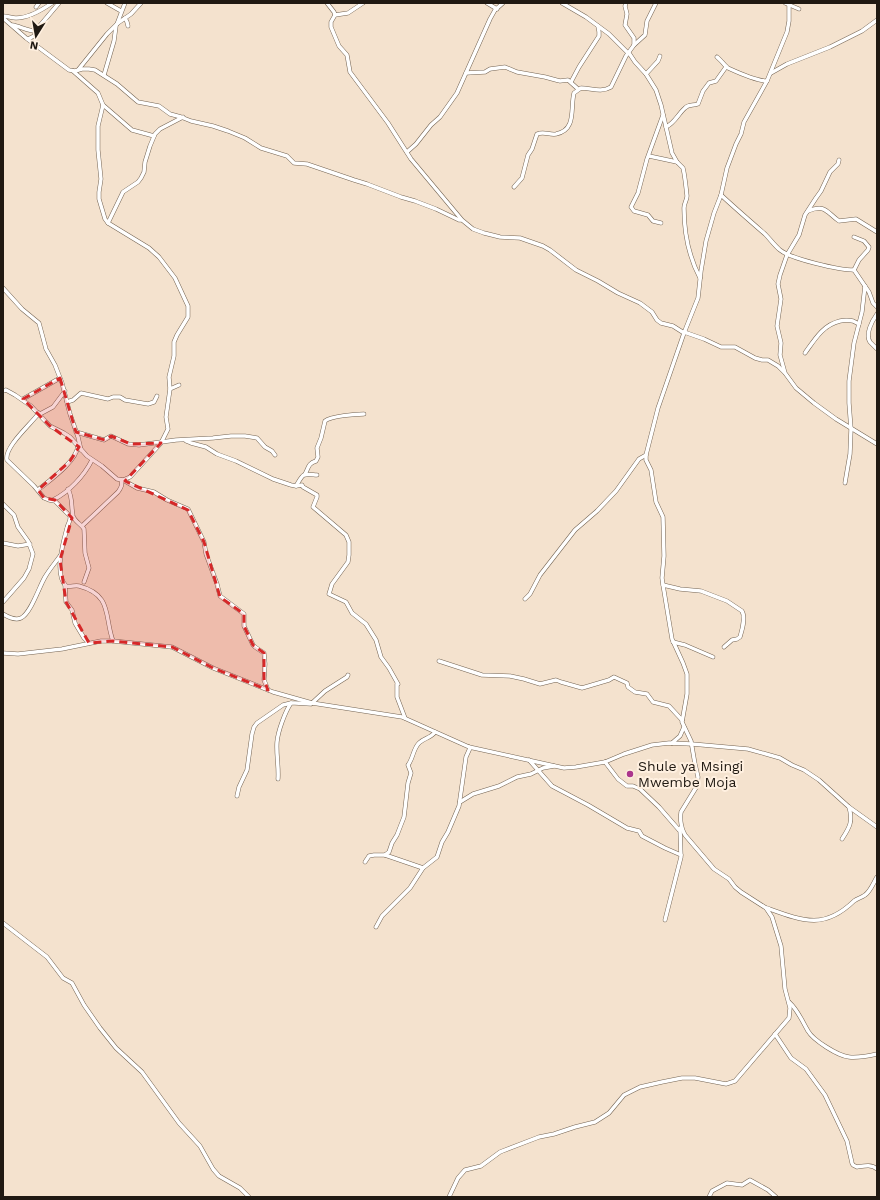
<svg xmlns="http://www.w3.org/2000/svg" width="880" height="1200" font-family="'Work Sans',sans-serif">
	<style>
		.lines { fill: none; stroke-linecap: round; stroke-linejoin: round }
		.street-casing { stroke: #746453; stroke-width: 4.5 }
		.street { stroke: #fff; stroke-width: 3.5 }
		.marked { fill: #d62828; fill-opacity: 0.2; stroke: #d62828; stroke-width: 3; stroke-dasharray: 8 5; stroke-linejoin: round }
		.poi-dot { fill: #ab358c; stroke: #fff0e0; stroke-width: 1.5 }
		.labels { text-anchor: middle; stroke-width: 4; stroke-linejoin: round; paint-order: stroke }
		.poi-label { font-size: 14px; fill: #201912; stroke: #fff0e0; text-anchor: start }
	</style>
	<rect width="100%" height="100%" fill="#f4e2ce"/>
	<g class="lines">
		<defs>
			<g id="street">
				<path d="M107,3L121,11"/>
				<path d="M327,3L334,12L335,15L331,22V27L339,46L347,55L350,72L388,123L411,159L462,220L473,229L484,233L500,237L520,238L543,246L550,250L576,270L598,281L618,293L640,303L652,312L657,320L661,323L673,326L684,333"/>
				<path d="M487,3L497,9"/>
				<path d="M562,3L586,17L609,34L628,53"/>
				<path d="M626,3L625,6L627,14L625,25L634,38V45"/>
				<path d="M785,3L799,9"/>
				<path d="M36,7L39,3"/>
				<path d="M335,15L348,13L363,3"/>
				<path d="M3,16C7,16 12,18 16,18C28,18 42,10 52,3"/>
				<path d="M3,18L26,38L69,70L75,71L82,69H89L95,70L117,84L138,102L159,106L170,114L181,117L191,121L213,126L228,131L245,138L261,148L287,156L294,163L307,164L354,180L367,184L401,197L415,201L436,209L459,220H461"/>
				<path d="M125,18L127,22L128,26"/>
				<path d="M117,24L125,3"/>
				<path d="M12,25C20,26 27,31 36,31"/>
				<path d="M28,39L34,36L37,29L59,3"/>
				<path d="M629,53L635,62L646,74L656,90L661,105L672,153L677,162L683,168C685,176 686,187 687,196C687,200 684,203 684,208C684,231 689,257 700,278"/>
				<path d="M717,57C721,60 725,66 728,68C739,73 756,81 767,81"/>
				<path d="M78,70L107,34L118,23L131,14L141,3"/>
				<path d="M73,71L98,93L103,105L132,130L154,136"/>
				<path d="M466,73L485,72L490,69L505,67L517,72L545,77L556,80L560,81L568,80L578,89"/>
				<path d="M771,73L787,64L830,47L862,31L877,20"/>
				<path d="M646,74L658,61L660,56"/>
				<path d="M104,75L114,41L116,26"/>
				<path d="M571,82L579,67L599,36V32L598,26"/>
				<path d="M666,127C675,123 678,114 685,108C689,104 693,106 698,104L703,91L709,83L716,81L726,67"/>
				<path d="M407,152L416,144L431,125L440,117L457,93L490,19L495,10L503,3"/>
				<path d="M649,156L677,162"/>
				<path d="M839,160L838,164L830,172L821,191L816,198L805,215L799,235L787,255L780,275L778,284L781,299L777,326L781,343L780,355L785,373L796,388L814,403L836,419L877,444"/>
				<path d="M514,187L522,178L528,155L532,149L537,134C544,131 549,135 556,134C577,130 570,108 574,93L581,88C591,88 601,93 611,87L626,56L634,45L645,35L647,21L656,3"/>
				<path d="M721,195C735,208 750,221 765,234C770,239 774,245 780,250C791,259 839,270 854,270"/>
				<path d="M808,211C826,204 826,212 839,221L856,219L877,232"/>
				<path d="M108,223L123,192L138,182L141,178L144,172L145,162L150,146L155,134L160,129L183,117"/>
				<path d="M661,223L653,221L648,215L634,211L631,207L638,193L647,159L663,115"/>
				<path d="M854,237L864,241L869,247L868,250L859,260L854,270"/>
				<path d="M854,270L869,292L873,303L877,307"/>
				<path d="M3,288L22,309L39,323L46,349L55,365L62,383L70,414L78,437L81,450"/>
				<path d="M877,314C872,321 865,334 870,342C872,344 875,347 877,349"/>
				<path d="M684,332L704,339L721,347H735L755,358L762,360H768L778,366L784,372"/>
				<path d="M805,353C815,339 823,325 840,321C844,320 849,320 853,321C855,322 857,323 859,324"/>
				<path d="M170,389L179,385"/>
				<path d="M3,391L6,390L15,395L31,406L50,426L64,433L70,437L87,456L102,466L117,479L123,480L130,477L161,443L168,429L166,417L170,389L169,377L174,356V342L177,335L188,317V306L175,278L159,257L149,248L108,223L105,219L99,199V192L101,179L98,150V126L103,105"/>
				<path d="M23,399L60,378"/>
				<path d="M67,402L73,400L81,393L108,399L113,397H120L125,400L148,404L154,402L157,396"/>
				<path d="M39,413C31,424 4,447 7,460L34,486L44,498L49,500L55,501L70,516C71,521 68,523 67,528C63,543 54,574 66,586C71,587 75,585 79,586C113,595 104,617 113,641"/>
				<path d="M40,414L53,407L65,391"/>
				<path d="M76,432L104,440L111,436L128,444L139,445L176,440L213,438L231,436H245L257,438L265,447L272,451L275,455"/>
				<path d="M186,441L191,443L206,447L217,454L236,461L273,479L291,485L296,486C304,473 301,474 317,475"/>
				<path d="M305,474C309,468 307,464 316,461L318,457L317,448L321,438L325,421C331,416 356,414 364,414"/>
				<path d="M123,480L137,488L154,492L167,500L188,509L204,542L206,554L217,584L220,596L244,614V626L253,645L255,647L264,653L265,664L264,680L268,690"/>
				<path d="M845,483L850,454L851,429L849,403V381L854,343L862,312L865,286"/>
				<path d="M296,486L302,485L303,487L317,495V497L313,507L346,535L349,542V555L348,562L332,584L329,594L346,602L352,613L366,624L376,640L381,657L389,668L398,684"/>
				<path d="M68,489C73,498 71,507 73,516C75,522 81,524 84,529L85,553L89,568L84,582"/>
				<path d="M38,490C50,480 76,462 78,446"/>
				<path d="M53,500C69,492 84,476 92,460"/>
				<path d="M3,504L14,515L18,527L28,541L33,554L29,569L24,578L3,602"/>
				<path d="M82,526L118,492C121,488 123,484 121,480"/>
				<path d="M3,543L18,546L30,544"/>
				<path d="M65,585L66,602L72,610L75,623L84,638L89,643"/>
				<path d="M663,585L680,589L701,591L727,601L742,611C746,618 742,630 740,637L737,639L732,640L724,647"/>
				<path d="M525,599L530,594L540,575L575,530L597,511L616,491L639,459L646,455"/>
				<path d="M3,614C8,617 15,621 21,618C31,613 39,587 45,577C49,570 55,563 60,556"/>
				<path d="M673,642L685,645L713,657"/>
				<path d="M3,653L18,654L62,649L101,641H113L172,647L213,668L273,692L312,703L402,717L469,747L564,768L576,767L605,762L624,754L652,745L669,743L692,744L748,749L780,758L792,765L804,770L819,780L849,807L877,827"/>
				<path d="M439,661L482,675L510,676L524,679L540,684L556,680L561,682L582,688L609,680L614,677L627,683L628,687L635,692L647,694L653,702L669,706L682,720"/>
				<path d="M397,684V697L405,718"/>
				<path d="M672,743L680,736L684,727"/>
				<path d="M529,760L552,786L588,805L627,828L639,831L642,836L665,848L681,855"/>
				<path d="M605,762L618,779L627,786H633L640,789L659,807L679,830"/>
				<path d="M278,779C279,767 276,754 277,742C278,731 285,712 291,703H295L311,704L325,691L347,677L348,675"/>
				<path d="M237,796L239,787L247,770L252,734L254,727L257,723L283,705L291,703"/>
				<path d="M460,802L473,794L499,786L517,777L531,774L543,768L554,766"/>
				<path d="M842,839C850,827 853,821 849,807"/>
				<path d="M385,855L389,852L392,843L397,835L404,817L408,783L411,773L408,765C413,759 413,749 419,743C424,738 431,738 435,732"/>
				<path d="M365,862L369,856L374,855H385L423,868"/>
				<path d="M767,908C803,921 824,930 854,901C858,898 861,898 865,895C870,892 874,882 877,877"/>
				<path d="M665,920L681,857L680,828"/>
				<path d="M3,923L47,957L63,978L72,983L84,1005L100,1028L116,1048L142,1072L179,1123L200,1146L213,1169L219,1176L240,1188L249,1197"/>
				<path d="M376,927L382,916L410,888L423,868L437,857L442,842L448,832L459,806L466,757L470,748L469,747"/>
				<path d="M789,1002C798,1010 802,1021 808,1031C813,1040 838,1056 849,1057C858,1058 868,1056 877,1054"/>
				<path d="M775,1034L791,1058L806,1069L825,1095L847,1141L852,1163L853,1165L857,1167C864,1166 871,1164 877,1169"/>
				<path d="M449,1197L458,1178L465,1170L481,1166L500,1152L539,1137L554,1134L575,1127L595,1122L609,1113L624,1095L640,1087L662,1082L682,1078H695L726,1084L735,1081L789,1018L790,1008L785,989L781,946L772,917L766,908L741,892L735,887L729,879L714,869L685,835C681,829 680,819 681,812L697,786L698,777L695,764L691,741L682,722L687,694V674L683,663L672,639L663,585L662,578L664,556L663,517L656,502L651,470L646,460V455L658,408L684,333L698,298L701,271L706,241L714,213L721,195L727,168L736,144L741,134L744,122L767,81L787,32L789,21V3"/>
				<path d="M709,1197L712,1191L727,1183L742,1185L750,1180L768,1190L776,1197"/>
			</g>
		</defs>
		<use href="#street" class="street-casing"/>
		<use href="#street" class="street"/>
	</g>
	<path class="marked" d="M60,378L76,432L105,440L111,436L131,444L161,443L125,481L188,510L204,542L220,597L244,614V626L253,645L264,653V680L268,690L213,668L172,647L113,641L89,643L66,602L60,560L72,518L55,500L44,498L38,490L70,461L79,447L50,426L23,399Z"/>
	<circle class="poi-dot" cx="630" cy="774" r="4"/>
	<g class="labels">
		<g class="poi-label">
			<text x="638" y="771">Shule ya Msingi<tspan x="638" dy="16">Mwembe Moja</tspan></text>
		</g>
	</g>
	<rect width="880" height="1200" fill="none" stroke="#201912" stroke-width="8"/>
	<g transform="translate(36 36) rotate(191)" stroke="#fff0e0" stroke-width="3" paint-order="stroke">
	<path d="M0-3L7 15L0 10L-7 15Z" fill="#201912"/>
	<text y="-6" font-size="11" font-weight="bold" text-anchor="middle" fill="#201912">N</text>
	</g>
</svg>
